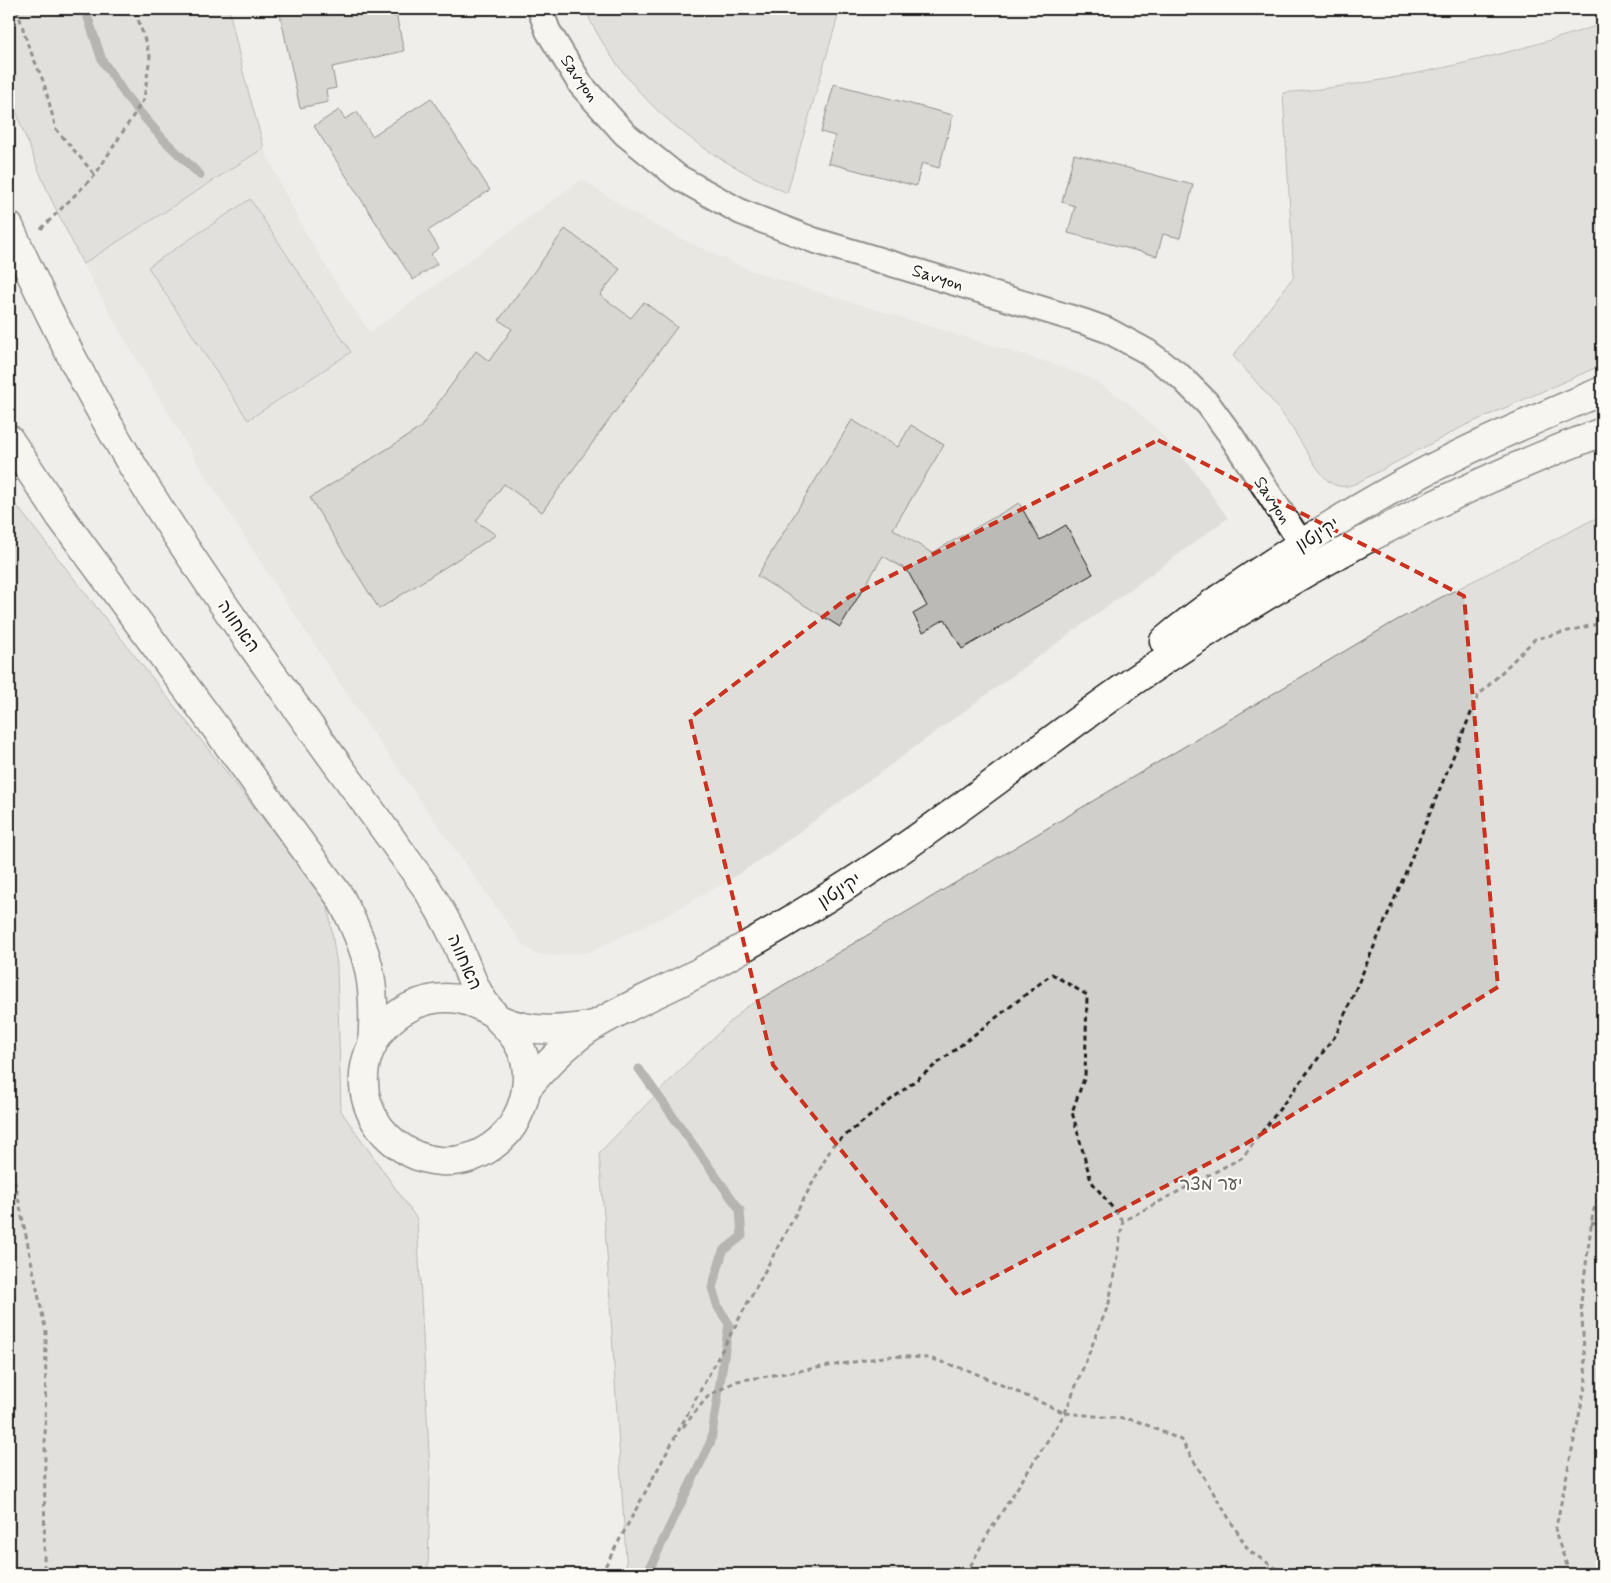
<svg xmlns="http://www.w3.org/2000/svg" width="1611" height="1583" font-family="Mynerve,'Playpen Sans Hebrew',sans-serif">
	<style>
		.built { fill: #e0deda }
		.green { fill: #d0cfcc; stroke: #767674 }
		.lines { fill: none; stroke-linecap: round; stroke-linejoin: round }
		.stream { stroke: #706f6d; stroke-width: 9 }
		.building { fill: #bbbab6; stroke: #1c1c1c }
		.minor-casing { stroke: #1c1c1c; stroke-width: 28 }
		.tertiary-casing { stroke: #1c1c1c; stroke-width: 31 }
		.primary-casing { stroke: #1c1c1c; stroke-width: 31 }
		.path { stroke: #1c1c1c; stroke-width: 3; stroke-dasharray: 5 4; stroke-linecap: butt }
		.minor { stroke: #fdfcf7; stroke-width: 24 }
		.tertiary { stroke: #fdfcf7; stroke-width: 28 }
		.primary { stroke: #fdfcf7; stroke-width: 28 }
		.marked { fill: none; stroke: #c8321e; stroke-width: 4; stroke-dasharray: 10 6; stroke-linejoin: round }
		.labels { text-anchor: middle; stroke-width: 4.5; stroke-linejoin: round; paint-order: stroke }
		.street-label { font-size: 18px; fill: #1c1c1c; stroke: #fdfcf7 }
		.park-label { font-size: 18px; fill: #5b5b5a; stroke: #fdfcf7 }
	</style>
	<rect width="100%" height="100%" fill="#f0eeea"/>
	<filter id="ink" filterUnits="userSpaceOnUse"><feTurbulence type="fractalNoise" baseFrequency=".02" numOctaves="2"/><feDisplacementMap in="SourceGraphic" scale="10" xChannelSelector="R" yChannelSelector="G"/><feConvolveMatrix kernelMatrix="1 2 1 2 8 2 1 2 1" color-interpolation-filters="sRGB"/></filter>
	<g filter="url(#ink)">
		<path class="built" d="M264,148L283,189L303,228L335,281L370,332L582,179L631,212L680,238L750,270L796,285L1057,365L1092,379L1126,401L1160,432L1194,470L1228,518L773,851L731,879L670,914L590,952L557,956L541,955L534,953L522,944L468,868L372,732L282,596L197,462L119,330L83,264Z"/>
		<g class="green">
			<path d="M9,9H229L244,76L264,148L83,264L48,193L20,123L9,85Z"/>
			<path d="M585,9H840L787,193C771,185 754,178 739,169C673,134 615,77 585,9Z"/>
			<path d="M1602,24V365L1466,425L1355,484C1346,487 1338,488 1330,482C1317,473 1300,439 1290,425C1273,400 1253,378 1233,356L1294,276L1283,93C1392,83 1498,58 1602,24Z"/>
			<path d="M250,199L351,352L248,420L148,267Z"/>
			<path d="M9,496L327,900L337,966L341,1111L417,1219L430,1472L428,1574H9Z"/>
			<path d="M1602,515V1574H627L607,1254L599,1153L690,1060L745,1008L1397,620Z"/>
		</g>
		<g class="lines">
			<g class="stream">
				<path d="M85,9L102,60L126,96L162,138L200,175"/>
				<path d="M639,1069L740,1210L742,1236L723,1251L712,1288L718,1307L729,1324L711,1441L647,1574"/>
			</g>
		</g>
		<g class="building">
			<path d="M279,9H395L404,51L332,67L336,88L326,90L328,102L300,108Z"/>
			<path d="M834,84L953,115L939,168L922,163L916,186L828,163L835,136L821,132Z"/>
			<path d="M431,98L490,190L428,231L439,248L431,254L437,264L413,280L314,126L339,110L345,119L357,112L372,136Z"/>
			<path d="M1074,154L1193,185L1180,238L1163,234L1157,256L1068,233L1075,206L1062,202Z"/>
			<path d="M565,229L620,269L600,295L631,318L644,302L677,327L542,512L504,484L476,521L496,535L379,609L310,498L420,428L476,351L489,361L512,329L499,320Z"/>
			<path d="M852,420L898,447L911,425L944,445L893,529L932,553L1019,503L1040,540L1066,525L1093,574L962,649L945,619L923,632L913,614L927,606L907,570L883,556L840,627L757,576Z"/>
		</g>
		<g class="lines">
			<defs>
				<path id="minor" d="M540,9L548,31L581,85L625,134L678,177L741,212L813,240L1085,322L1107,330L1146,351L1180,376L1208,404L1230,434L1301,543L1309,561"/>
				<g id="tertiary">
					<path d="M1164,641C1197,613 1233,589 1269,565C1326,527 1385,491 1446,461C1497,435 1550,413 1602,391"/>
					<path d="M501,1020C531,1033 563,1031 594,1025"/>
					<path d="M526,1089C545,1066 563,1047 587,1030C621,1008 662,992 698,973C761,939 822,902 881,863C967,806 1047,741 1132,682C1277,582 1436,495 1602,432"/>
				</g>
				<g id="primary">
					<path d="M9,226C50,318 96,409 150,494C236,629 333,757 426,887C436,903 446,920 454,937C463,956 469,977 480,996C496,1023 518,1029 526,1064C529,1083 525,1102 516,1119C511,1130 501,1140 491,1147C427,1191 342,1126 369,1052C384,1013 427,990 467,1001C476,1004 484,1008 491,1012"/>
					<path d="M9,439L60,516L340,897C369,952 377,983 372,1046"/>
				</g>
			</defs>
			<use href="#minor" class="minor-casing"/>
			<use href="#tertiary" class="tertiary-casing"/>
			<use href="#primary" class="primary-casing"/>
			<g class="path">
				<path d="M17,9L28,45L44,83L56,129L95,175"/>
				<path d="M41,229L95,175L144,99L150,56L138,19L133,9"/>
				<path d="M9,1154L46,1332L44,1574"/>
				<path d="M1591,1223L1602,1225"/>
				<path d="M683,1427L709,1395L737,1381L890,1356L929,1358L970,1371L1065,1413L1135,1420L1181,1440L1249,1551L1285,1574"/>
				<path d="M601,1574L833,1145L1052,974L1087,995L1085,1076L1072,1112L1091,1181L1123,1221L1243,1157L1336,1035L1400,886L1478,696L1535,639L1602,623"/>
				<path d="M966,1574L986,1537L1065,1413L1109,1303L1123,1221"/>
				<path d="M1570,1574L1555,1532L1586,1382L1581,1302L1593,1212L1602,1189"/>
			</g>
			<use href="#minor" class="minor"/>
			<use href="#tertiary" class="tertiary"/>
			<use href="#primary" class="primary"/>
		</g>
	</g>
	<path d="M0 0H1611V1583H0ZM1158,440L1464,596L1498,987L1247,1143L958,1296L773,1065L690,718L849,597Z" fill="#f0eeea" fill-opacity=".55" fill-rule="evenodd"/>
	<path class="marked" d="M1158,440L1464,596L1498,987L1247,1143L958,1296L773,1065L690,718L849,597Z"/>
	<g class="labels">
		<g class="street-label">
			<text transform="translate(580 78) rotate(55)" y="6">Savyon</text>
			<text transform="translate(938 277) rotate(17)" y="6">Savyon</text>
			<text transform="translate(1273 500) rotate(57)" y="6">Savyon</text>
			<text transform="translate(1317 534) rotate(-32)" y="6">יקינטון</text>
			<text transform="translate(239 626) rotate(55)" y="6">האחווה</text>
			<text transform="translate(839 890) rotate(-33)" y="6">יקינטון</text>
			<text transform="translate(465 962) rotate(66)" y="6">האחווה</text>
		</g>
		<g class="park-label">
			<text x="1211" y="1190">יער מצר</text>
		</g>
	</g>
	<rect width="1611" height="1583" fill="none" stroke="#fdfcf7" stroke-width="30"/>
	<rect x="15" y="15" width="1581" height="1553" fill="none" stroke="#1c1c1c" stroke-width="2" filter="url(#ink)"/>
</svg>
